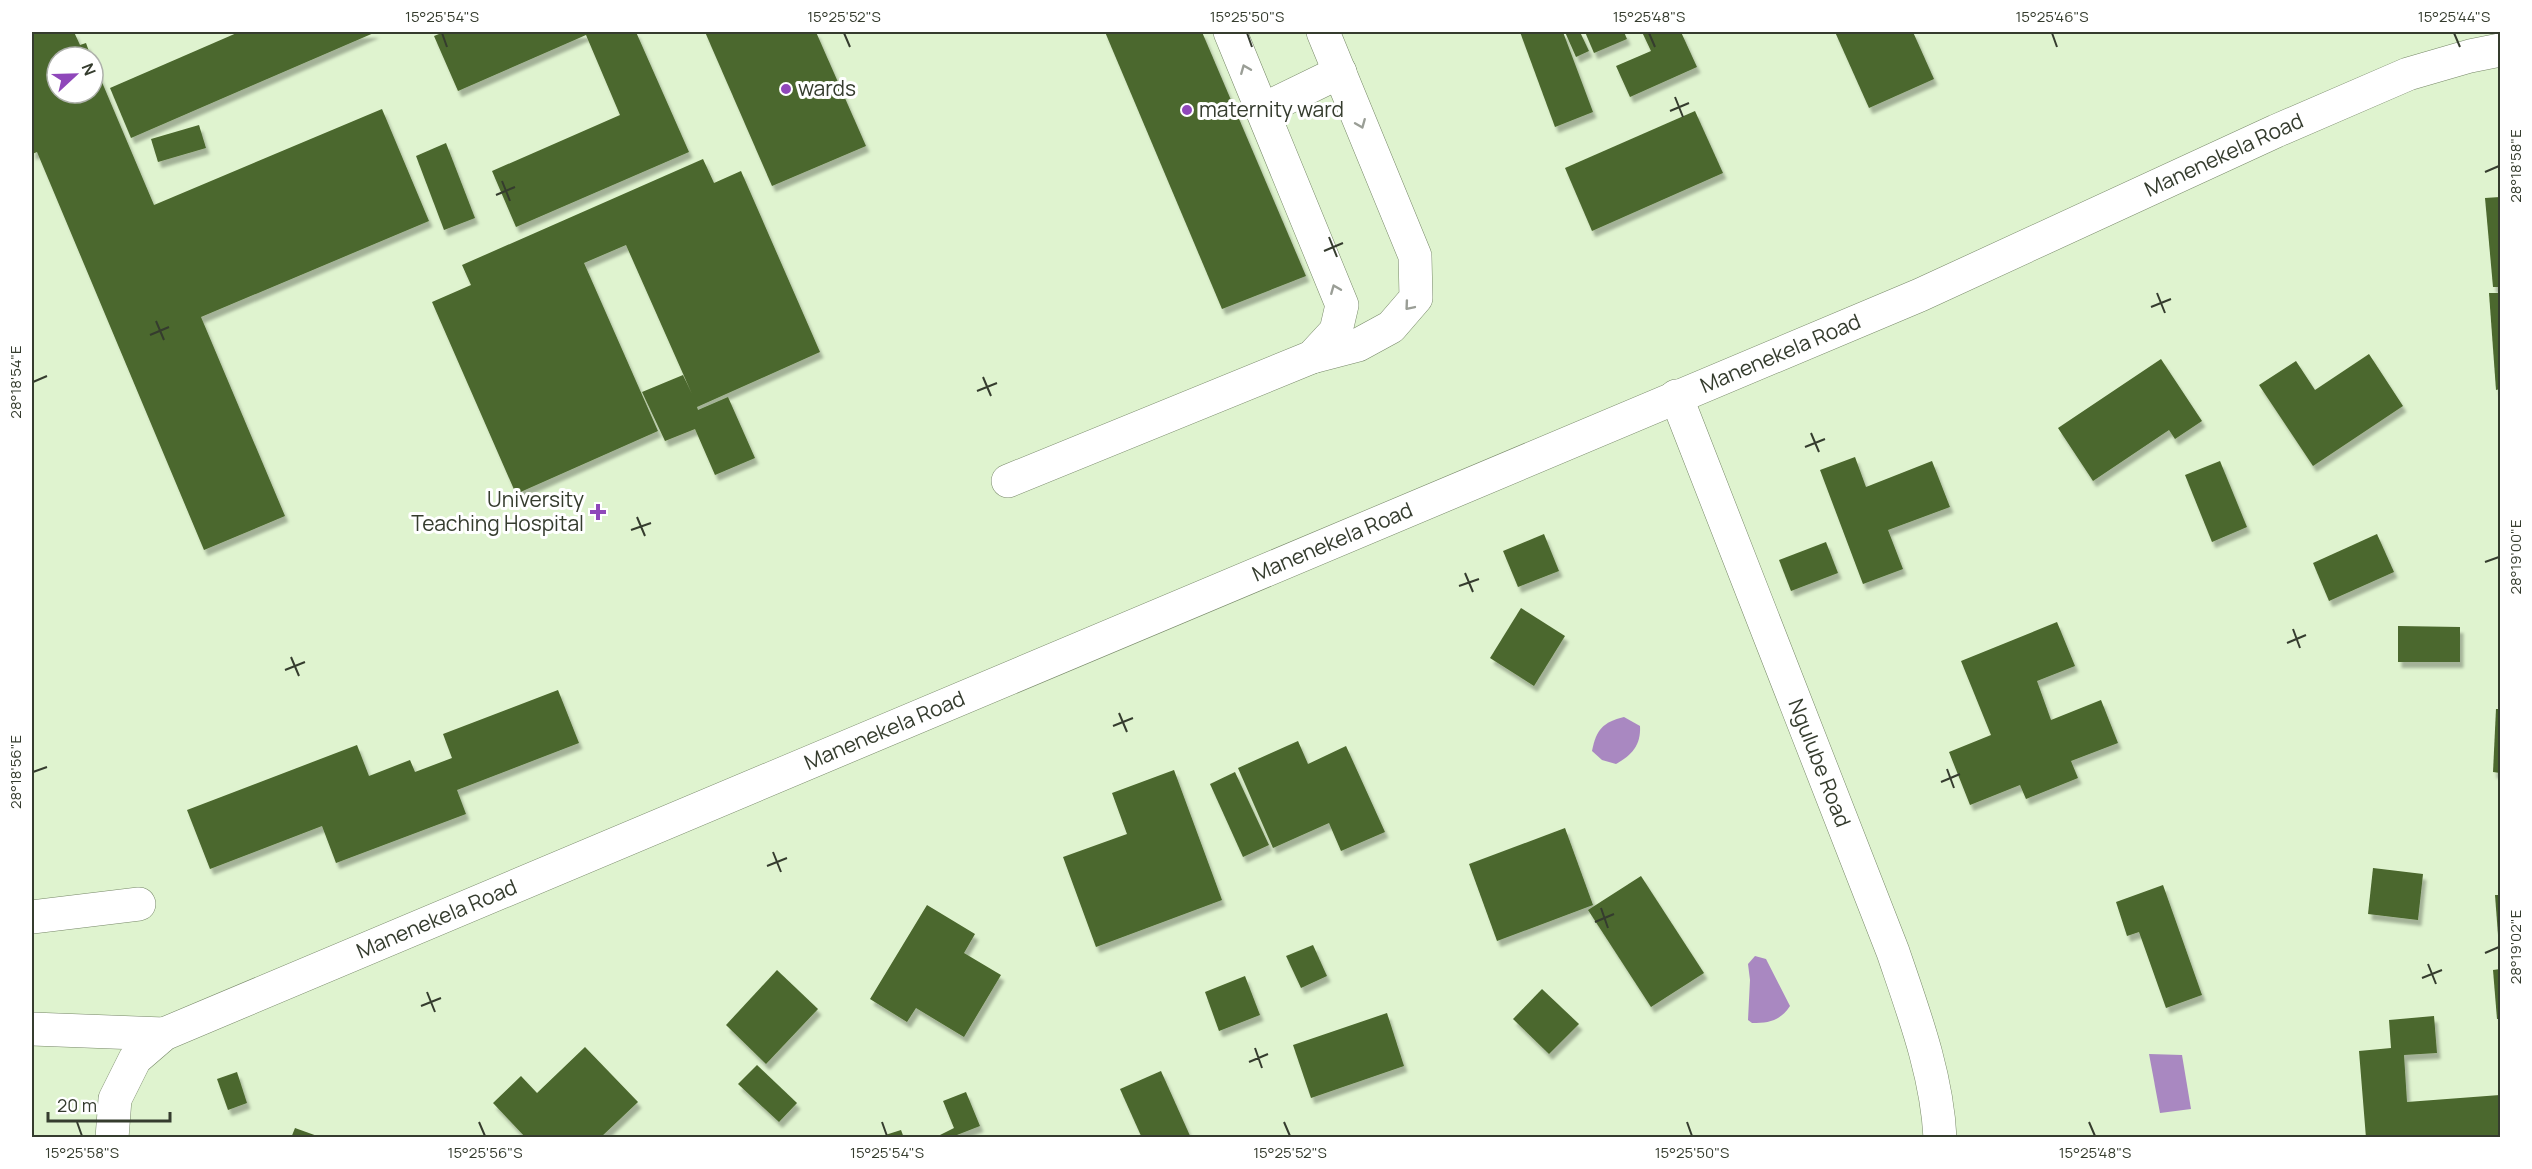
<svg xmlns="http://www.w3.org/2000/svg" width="2532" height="1169" font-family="Manrope,sans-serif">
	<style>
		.water { fill: #a988c1 }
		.building { fill: #4b672d; filter: url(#shadow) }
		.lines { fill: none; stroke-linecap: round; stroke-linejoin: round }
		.minor-casing { stroke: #778868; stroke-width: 34 }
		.minor { stroke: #fff; stroke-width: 33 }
		.oneway { stroke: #9a9e96 }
		.ticks { fill: none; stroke: #353c2e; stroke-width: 2 }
		.poi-dot { fill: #8f47ba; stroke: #fff; stroke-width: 2 }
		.labels { text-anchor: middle; stroke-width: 6; stroke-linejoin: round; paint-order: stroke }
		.poi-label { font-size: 21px; fill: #353c2e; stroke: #fff; text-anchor: start }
		.street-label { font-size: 21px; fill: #353c2e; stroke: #fff }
		.neatline { fill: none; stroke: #353c2e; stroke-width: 2 }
		.ticks-label { font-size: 15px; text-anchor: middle; fill: #353c2e }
	</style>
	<defs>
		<filter id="shadow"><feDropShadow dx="3.5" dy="6" stdDeviation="1.5" flood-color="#0004"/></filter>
	</defs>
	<rect width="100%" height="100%" fill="#dff3cf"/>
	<g class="water">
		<path d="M1624,717L1640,726C1641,745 1632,755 1616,764L1602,760L1592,751C1596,730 1603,722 1624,717Z"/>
		<path d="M1755,956L1766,959L1790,1006C1780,1021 1769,1023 1752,1023L1748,1020L1750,980L1748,964Z"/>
		<path d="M2149,1054L2182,1055L2191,1109L2160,1113Z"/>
	</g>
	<g class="building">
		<path d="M32,32H74L80,45L86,43L91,57H57V93H93V61L154,205L382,109L429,221L201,317L285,516L204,550L37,152L32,154Z"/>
		<path d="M239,32H376L131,138L110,88Z"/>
		<path d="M444,32H636L689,152L516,227L492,171L620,115L586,35L458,91L434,36Z"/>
		<path d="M705,32H816L866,146L772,186Z"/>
		<path d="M1105,32H1202L1306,276L1222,309Z"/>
		<path d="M1520,32H1563L1593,112L1555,127Z"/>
		<path d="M1565,32H1580L1589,51L1576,57Z"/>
		<path d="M1585,32H1624L1627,39L1594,53Z"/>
		<path d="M1642,32H1681L1697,67L1630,97L1616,66L1651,51Z"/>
		<path d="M1835,32H1913L1934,79L1869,108Z"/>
		<path d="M1695,111L1723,173L1592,231L1565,168Z"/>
		<path d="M199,125L206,148L158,162L151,139Z"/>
		<path d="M446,143L475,218L444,230L416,156Z"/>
		<path d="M703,159L714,183L741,171L820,352L697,407L698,410L728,397L755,458L715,475L695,429L665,441L642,392L683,375L692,394L626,245L584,263L658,431L516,494L432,302L471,285L462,265Z"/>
		<path d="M2500,197V287H2493L2485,198Z"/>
		<path d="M2489,293H2500V389L2496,390Z"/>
		<path d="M2369,354L2403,406L2313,466L2259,385L2296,361L2315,390Z"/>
		<path d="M2161,359L2202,421L2175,439L2169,430L2093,481L2058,428Z"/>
		<path d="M1855,457L1866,487L1932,461L1950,507L1888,530L1903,569L1863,584L1820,470Z"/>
		<path d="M2220,461L2247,527L2212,542L2185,475Z"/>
		<path d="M1544,534L1559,571L1518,587L1503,551Z"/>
		<path d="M2377,534L2394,572L2329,601L2313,563Z"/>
		<path d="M1826,542L1838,573L1791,591L1779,560Z"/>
		<path d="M1521,608L1565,636L1534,686L1490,658Z"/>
		<path d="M2057,622L2075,666L2037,681L2051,720L2101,700L2118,743L2071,761L2078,778L2026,799L2020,785L1970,805L1949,752L1991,735L1961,661Z"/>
		<path d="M2398,626L2460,627V662H2398Z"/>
		<path d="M558,690L579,743L457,790L466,814L336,863L322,826L210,869L187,810L357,745L369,776L410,760L415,772L452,758L443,734Z"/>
		<path d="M2496,709H2500V773L2493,772Z"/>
		<path d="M1298,741L1308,764L1346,746L1385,832L1341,851L1329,823L1273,848L1238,768Z"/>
		<path d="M1174,770L1222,900L1096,947L1063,857L1127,834L1112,793Z"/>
		<path d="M1235,772L1269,845L1243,857L1210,784Z"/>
		<path d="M1565,828L1593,905L1497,941L1469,864Z"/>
		<path d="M2373,868L2423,874L2418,920L2368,914Z"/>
		<path d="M1641,876L1704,973L1651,1007L1588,910Z"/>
		<path d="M2163,885L2202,995L2166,1008L2139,932L2127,936L2116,902Z"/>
		<path d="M2495,895H2500V948H2499Z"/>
		<path d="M927,905L975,934L964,953L1001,975L964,1037L916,1008L907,1022L870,999Z"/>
		<path d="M1313,945L1327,976L1301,988L1286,956Z"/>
		<path d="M2500,969V1019H2497L2493,970Z"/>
		<path d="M777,970L818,1009L766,1064L726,1025Z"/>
		<path d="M1245,976L1260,1015L1219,1031L1205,992Z"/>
		<path d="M1542,989L1579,1024L1549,1054L1513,1019Z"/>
		<path d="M1387,1013L1404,1066L1311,1098L1293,1045Z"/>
		<path d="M2434,1016L2437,1053L2404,1055L2407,1102L2500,1095V1138H2366L2359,1051L2391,1048L2389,1020Z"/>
		<path d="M585,1047L638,1102L600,1138H526L493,1103L521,1076L537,1093Z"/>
		<path d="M757,1065L797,1103L779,1122L738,1084Z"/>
		<path d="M1161,1071L1191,1138H1142L1120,1089Z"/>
		<path d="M237,1072L247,1103L228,1110L217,1079Z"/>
		<path d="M966,1092L980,1126L957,1135L958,1138H934L954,1128L943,1101Z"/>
		<path d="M295,1128L320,1137V1138H291Z"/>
		<path d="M901,1130L904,1138H879V1137Z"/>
	</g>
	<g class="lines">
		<defs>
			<g id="minor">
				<path d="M1230,32L1342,305L1336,331L1312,357"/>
				<path d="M1262,110L1340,72"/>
				<path id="s1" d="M1676,396L1893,952C1913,1011 1937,1074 1940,1138"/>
				<path d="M1008,481L1312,357L1358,345L1391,327L1416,298L1415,256L1323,32"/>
				<path d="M32,917L139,904"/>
				<path d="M32,1029L164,1034"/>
				<path id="s2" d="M112,1138L115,1099L135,1059L164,1034L1920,295L2276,131L2408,74L2470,56L2500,50"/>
			</g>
		</defs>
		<use href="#minor" class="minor-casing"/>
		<use href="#minor" class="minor"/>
	</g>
	<defs><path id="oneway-chevron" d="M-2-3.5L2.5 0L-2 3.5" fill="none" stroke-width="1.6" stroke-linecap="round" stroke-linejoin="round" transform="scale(1.5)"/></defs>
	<g class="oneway">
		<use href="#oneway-chevron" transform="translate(1245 69) rotate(-112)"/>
		<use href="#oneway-chevron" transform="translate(1361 124) rotate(68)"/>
		<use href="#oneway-chevron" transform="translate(1335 289) rotate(-112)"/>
		<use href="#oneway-chevron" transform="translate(1409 306) rotate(130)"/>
	</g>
	<path class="ticks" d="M442,33L447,47M844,33L850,47M1247,33L1252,47M1649,33L1655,47M2052,33L2057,47M2454,33L2460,47M1675,97L1683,117M1670,111L1689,103M2485,172L2499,166M502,181L510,201M496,195L515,187M1329,237L1337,257M1324,251L1343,243M2157,293L2165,313M2151,307L2171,299M156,321L164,340M150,335L169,327M983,377L991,396M33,382L47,376M977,391L997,383M1811,433L1819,452M1805,447L1825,439M637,517L645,536M631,530L651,523M2485,562L2499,557M1465,573L1473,592M1459,586L1479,579M2293,629L2300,648M2287,643L2306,635M291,657L299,676M285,670L305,662M1119,713L1127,732M1113,726L1133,718M1947,769L1954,788M33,772L47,767M1941,782L1960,774M773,852L781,872M767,866L787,858M1601,908L1608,928M1595,922L1614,914M2485,953L2499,947M2428,964L2436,984M2422,978L2442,970M427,992L435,1012M421,1006L441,998M1255,1048L1262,1068M1249,1062L1268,1054M77,1122L82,1136M479,1122L485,1136M882,1122L887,1136M1284,1122L1290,1136M1687,1122L1692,1136M2089,1122L2095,1136"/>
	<g class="poi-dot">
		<circle cx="786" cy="89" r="6"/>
		<circle cx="1187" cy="110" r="6"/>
		<path d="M595 503h6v6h6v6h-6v6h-6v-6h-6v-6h6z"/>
	</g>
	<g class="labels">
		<g class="poi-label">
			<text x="798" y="96">wards</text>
			<text x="1199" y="117">maternity ward</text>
			<text x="584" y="507" text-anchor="end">University<tspan x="584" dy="24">Teaching Hospital</tspan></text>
		</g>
		<g class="street-label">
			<text dy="7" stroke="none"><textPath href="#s2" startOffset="2362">Manenekela Road</textPath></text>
			<text dy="7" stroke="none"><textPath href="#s2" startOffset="1876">Manenekela Road</textPath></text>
			<text dy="7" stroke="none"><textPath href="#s2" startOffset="1390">Manenekela Road</textPath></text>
			<text dy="7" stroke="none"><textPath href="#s2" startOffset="904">Manenekela Road</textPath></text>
			<text dy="7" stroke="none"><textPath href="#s1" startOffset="394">Ngulube Road</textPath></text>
			<text dy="7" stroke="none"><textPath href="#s2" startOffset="418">Manenekela Road</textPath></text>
		</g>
	</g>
	<rect width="2532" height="1169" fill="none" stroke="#ffffff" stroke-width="66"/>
	<g transform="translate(75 75) rotate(68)"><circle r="28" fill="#ffffff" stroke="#aeb1ab" stroke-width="1.5"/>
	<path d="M0-4.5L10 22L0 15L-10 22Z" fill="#8f47ba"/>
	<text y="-9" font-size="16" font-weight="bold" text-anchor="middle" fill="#353c2e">N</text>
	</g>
	<path d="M48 1112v9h122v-9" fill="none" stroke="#353c2e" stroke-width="3"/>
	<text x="57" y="1112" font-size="18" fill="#353c2e" stroke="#ffffff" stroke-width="4.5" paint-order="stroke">20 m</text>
	<rect x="33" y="33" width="2466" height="1103" class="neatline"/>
	<g class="ticks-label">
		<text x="442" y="22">15°25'54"S</text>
		<text x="844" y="22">15°25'52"S</text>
		<text x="1247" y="22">15°25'50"S</text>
		<text x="1649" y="22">15°25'48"S</text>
		<text x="2052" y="22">15°25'46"S</text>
		<text x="2454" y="22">15°25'44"S</text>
		<text transform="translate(2516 166) rotate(-90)" y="5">28°18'58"E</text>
		<text transform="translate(16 382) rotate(-90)" y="5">28°18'54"E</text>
		<text transform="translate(2516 557) rotate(-90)" y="5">28°19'00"E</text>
		<text transform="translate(16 772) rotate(-90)" y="5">28°18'56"E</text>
		<text transform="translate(2516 947) rotate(-90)" y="5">28°19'02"E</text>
		<text x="82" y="1158">15°25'58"S</text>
		<text x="485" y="1158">15°25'56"S</text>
		<text x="887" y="1158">15°25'54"S</text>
		<text x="1290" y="1158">15°25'52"S</text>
		<text x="1692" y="1158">15°25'50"S</text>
		<text x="2095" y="1158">15°25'48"S</text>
	</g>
</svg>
